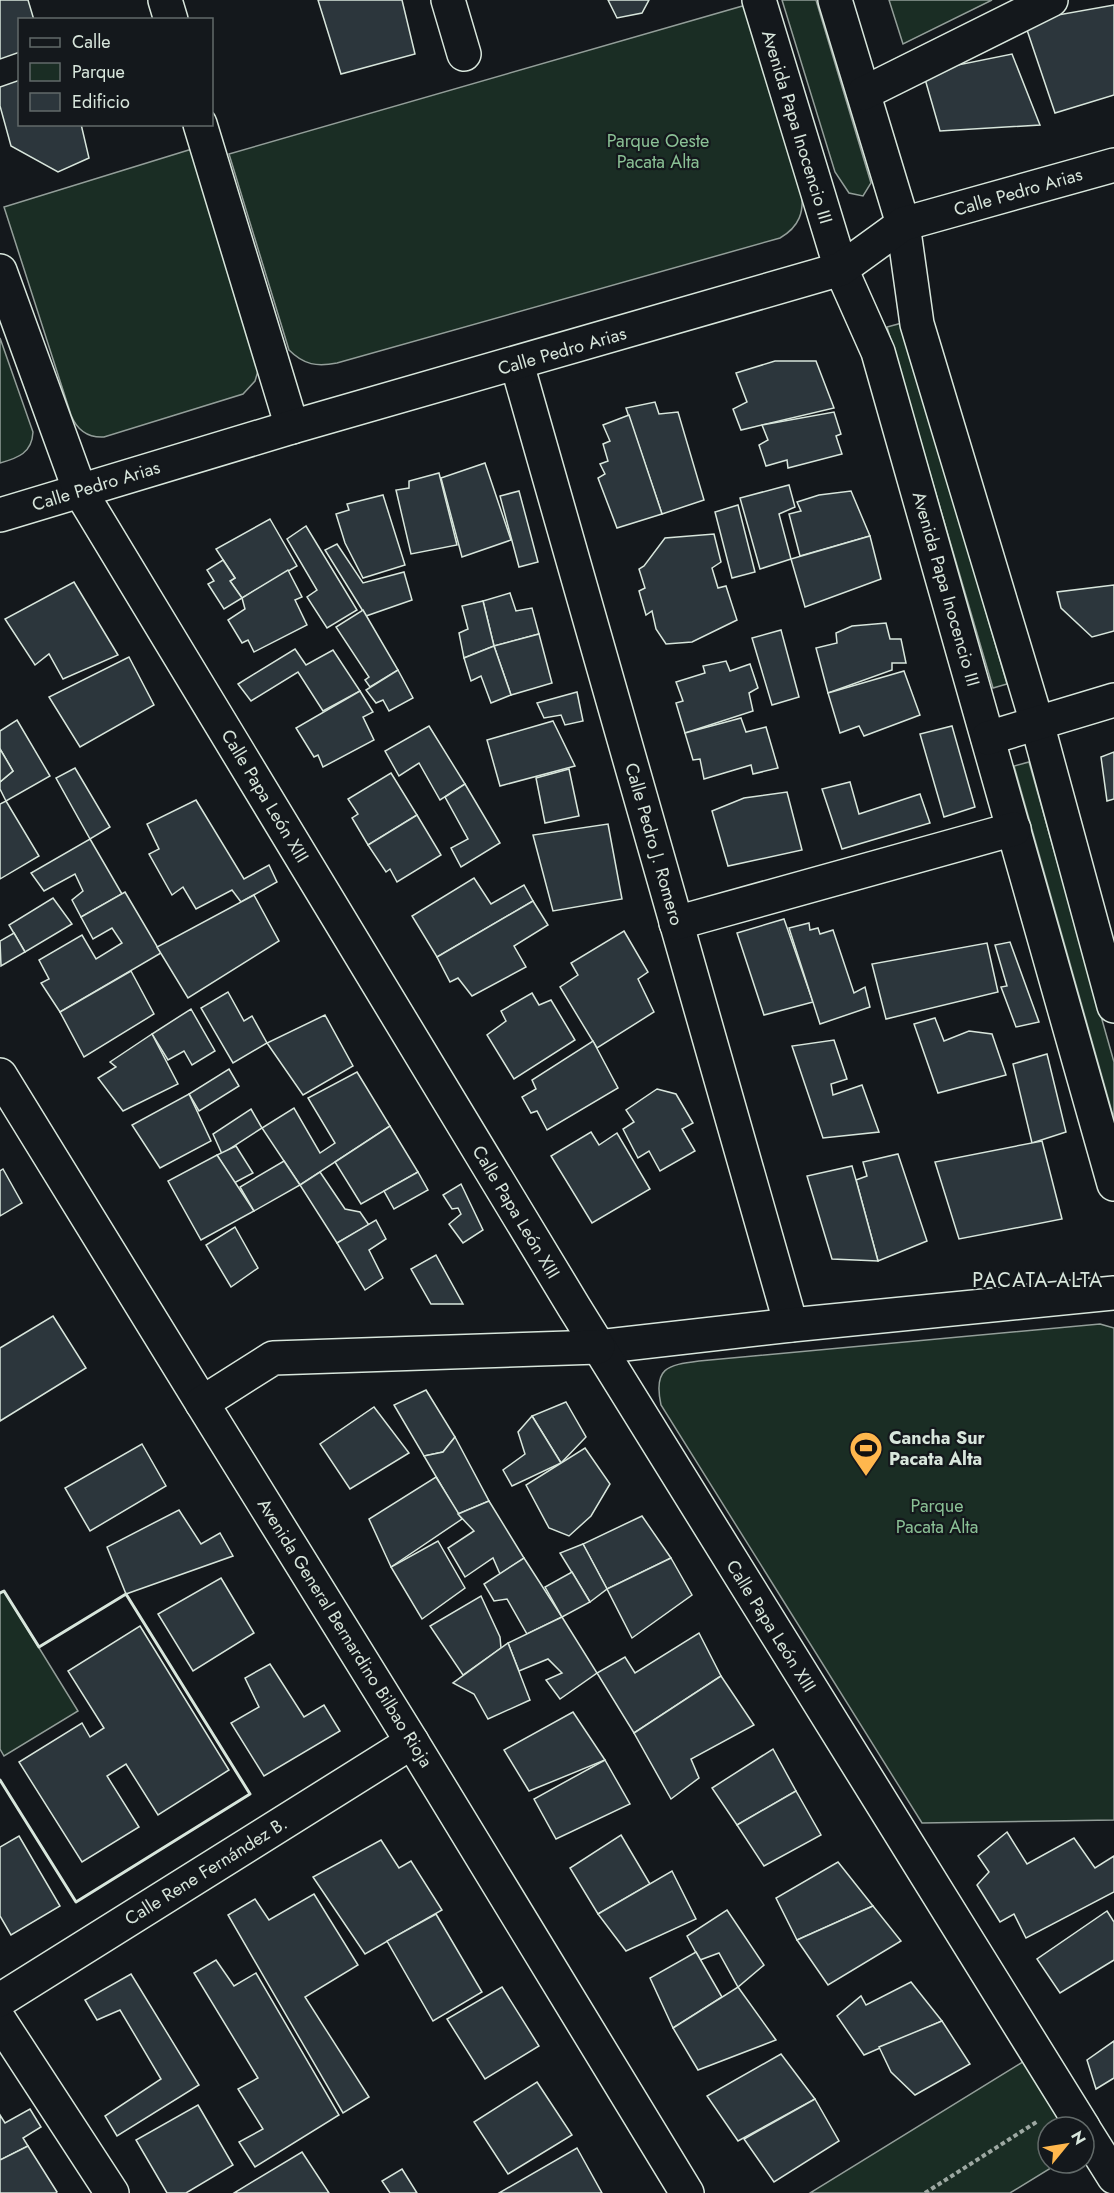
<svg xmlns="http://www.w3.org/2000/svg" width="1114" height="2193" font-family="Jost,sans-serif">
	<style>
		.green { fill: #1a2d24; stroke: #939e99; stroke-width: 1.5 }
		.building { fill: #2c363c; stroke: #d8e6dc; stroke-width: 1.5 }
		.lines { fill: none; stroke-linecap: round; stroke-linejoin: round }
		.street-casing { stroke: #d8e6dc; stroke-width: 36 }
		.secondary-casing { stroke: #d8e6dc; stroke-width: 36 }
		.path { stroke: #9da8a2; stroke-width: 4; stroke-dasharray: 4.5 3; stroke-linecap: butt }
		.street { stroke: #14181c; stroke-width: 33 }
		.secondary { stroke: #14181c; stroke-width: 33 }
		.wall { stroke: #d8e6dc; stroke-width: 3 }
		.labels { text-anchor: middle; stroke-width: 4.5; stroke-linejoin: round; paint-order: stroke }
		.street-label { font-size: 18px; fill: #d8e6dc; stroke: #14181c }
		.park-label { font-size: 18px; fill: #8ac095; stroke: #14181c }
		.poi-label { font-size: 18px; font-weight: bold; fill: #d8e6dc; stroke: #14181c; text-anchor: start }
		.neighbourhood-label { font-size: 20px; letter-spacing: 1.5px; fill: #d8e6dc; stroke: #14181c }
	</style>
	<rect width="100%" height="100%" fill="#14181c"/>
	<g class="green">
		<path d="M782,0H816L871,183L863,196L849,193L835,172Z"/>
		<path d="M889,0H992L903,44Z"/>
		<path d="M746,5L801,190C805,212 799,227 780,238L337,363C317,367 304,365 289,350L229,154Z"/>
		<path d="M192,149L258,371L255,381L243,394L104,437C87,438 77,430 71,415L4,207Z"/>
		<path d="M902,323L1007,684L993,688L887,327Z"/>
		<path d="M0,338L33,432C32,453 18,458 0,463Z"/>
		<path d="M1029,762L1114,1062V1119L1014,766Z"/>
		<path d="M1100,1324L1114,1328V1820L922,1823L661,1405C653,1368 667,1365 699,1361Z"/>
		<path d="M4,1591L78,1711L4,1756L0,1749V1593Z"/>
		<path d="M1026,2060L1067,2127H1048V2163H1059L1010,2193H810Z"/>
	</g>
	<g class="building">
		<path d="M0,0H28L34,20H20V52L0,59Z"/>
		<path d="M318,0H402L415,54L341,74Z"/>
		<path d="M608,0H649L642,13L617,18Z"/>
		<path d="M1114,5V95L1055,113L1024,21Z"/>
		<path d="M1012,54L1040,125L940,131L923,72Z"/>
		<path d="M20,80V124H81L89,158L58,172L11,146L0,106V87Z"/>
		<path d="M775,361H816L834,408L741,430L733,409L747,402L736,373Z"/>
		<path d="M655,402L659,414L678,412L704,500L662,514L626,408Z"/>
		<path d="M834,412L841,434L836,436L842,454L788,468L787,460L766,466L759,445L768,440L762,425Z"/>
		<path d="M629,415L662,514L617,528L598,478L605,474L600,464L608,461L603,444L610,441L603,425Z"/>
		<path d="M485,463L511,540L462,557L441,478Z"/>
		<path d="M439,473L457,545L411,554L396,490L409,488V481Z"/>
		<path d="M789,485L795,507L779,514L791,559L760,569L740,498Z"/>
		<path d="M519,491L538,562L519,567L500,496Z"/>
		<path d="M851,491L870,536L800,556L789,514L801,511L797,502L819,495Z"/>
		<path d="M383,495L405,565L363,578L345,543L336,514L349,510L347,504Z"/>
		<path d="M738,505L755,572L732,578L715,512Z"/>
		<path d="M270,519L297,566L242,598L230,581L235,578L216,549Z"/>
		<path d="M306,526L357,610L327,628L307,597L317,590L287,539Z"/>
		<path d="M714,534L721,562L712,568L718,588L726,586L737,620L692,642L666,644L656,629L652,611L646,615L639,591L645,588L639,569L644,566L665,538Z"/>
		<path d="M870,536L881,579L805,607L791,559Z"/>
		<path d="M337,544L363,583L404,572L412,600L366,616L325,550Z"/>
		<path d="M223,560L235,578L230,581L242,598L224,609L208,584L214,581L207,570Z"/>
		<path d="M288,570L302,597L295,600L307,625L254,652L248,640L242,643L228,620L245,609L242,598Z"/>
		<path d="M74,582L118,655L63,679L49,654L35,665L5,619Z"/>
		<path d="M1114,585V631L1092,637L1061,608L1057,592Z"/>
		<path d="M510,593L516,611L532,608L539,634L494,646L483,601Z"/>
		<path d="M483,601L494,646L464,658L459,633L468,629L462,606Z"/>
		<path d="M363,610L398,670L370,687L365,680L369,677L336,627Z"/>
		<path d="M886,623L890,639H901L906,663H892V670L828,693L816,648L837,643L836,633L852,626Z"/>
		<path d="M781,630L799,697L772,705L752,638Z"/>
		<path d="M539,634L552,683L511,695L494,646Z"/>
		<path d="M494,646L511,695L491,703L481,676L471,681L464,658Z"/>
		<path d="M295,649L306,665L333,650L360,691L323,711L298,672L251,701L238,684Z"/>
		<path d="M129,657L154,705L80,747L49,697Z"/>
		<path d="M726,661L730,671L750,664L758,688L749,693L753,711L685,733L676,703L683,701L676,682L705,673L703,666Z"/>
		<path d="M398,670L413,698L389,711L383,700L376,703L366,690Z"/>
		<path d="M904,671L920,715L864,736L859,726L840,733L828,693Z"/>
		<path d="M360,691L373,712L363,717L374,740L323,767L318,755L314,757L296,728Z"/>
		<path d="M577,692L583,721L565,725L561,715L544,718L537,703Z"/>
		<path d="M741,718L746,732L766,727L778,768L753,774L751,765L704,779L700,759L693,760L685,733Z"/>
		<path d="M17,720L50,776L6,801L0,789V782L13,771L0,749V731Z"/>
		<path d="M553,721L575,766L500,786L487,740Z"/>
		<path d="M429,726L465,784L440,800L419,763L399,776L385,751Z"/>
		<path d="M952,726L975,807L944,817L920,734Z"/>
		<path d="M0,749L13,771L0,782Z"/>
		<path d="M1114,752V799L1107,801L1101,757Z"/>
		<path d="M75,768L110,827L90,839L56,778Z"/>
		<path d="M569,769L579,816L545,823L536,778Z"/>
		<path d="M391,773L417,815L368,845L352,818L358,814L348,799Z"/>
		<path d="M850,782L859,814L920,794L930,823L842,849L822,789Z"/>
		<path d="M465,784L500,843L461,867L451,848L468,839L445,797Z"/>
		<path d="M787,792L802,850L728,866L712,811L744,798Z"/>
		<path d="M196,800L244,879L269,865L277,882L241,902L232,890L196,909L183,887L172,895L149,854L159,849L147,824Z"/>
		<path d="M6,801L39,856L0,879V804Z"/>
		<path d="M417,815L441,855L397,882L390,869L386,872L368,845Z"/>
		<path d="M608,824L622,899L553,911L533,835Z"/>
		<path d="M90,839L122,894L81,917L72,900L83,891L75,874L44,891L31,873Z"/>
		<path d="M474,878L491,904L524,885L533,901L437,957L412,916Z"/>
		<path d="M125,892L161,953L60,1012L41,983L49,979L39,960L82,935L96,959L122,943L112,928L93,939L81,917Z"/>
		<path d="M254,895L279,941L188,998L157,947Z"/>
		<path d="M53,898L72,924L25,952L9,925Z"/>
		<path d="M533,901L548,925L514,946L526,967L472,996L458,978L450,982L437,957Z"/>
		<path d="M784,919L813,1002L764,1015L737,933Z"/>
		<path d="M809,923L810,930L818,928L820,934L833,930L854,993L865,987L870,1007L820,1024L789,928Z"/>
		<path d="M624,931L648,972L638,979L654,1012L597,1048L560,987L578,975L571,963Z"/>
		<path d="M14,933L25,952L1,966L0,941Z"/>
		<path d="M1010,942L1039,1022L1016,1027L1001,987L1007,986L995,945Z"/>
		<path d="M987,943L998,992L886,1019L872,964Z"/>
		<path d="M131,971L154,1014L84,1057L60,1012Z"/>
		<path d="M228,992L244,1021L252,1016L267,1043L233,1063L201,1008Z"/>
		<path d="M532,993L539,1005L551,1000L575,1040L514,1079L487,1035L506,1021L501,1011Z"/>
		<path d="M191,1009L215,1051L192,1065L184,1051L168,1060L152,1034Z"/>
		<path d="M325,1015L353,1066L303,1095L267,1043Z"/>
		<path d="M935,1018L944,1041L969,1031L992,1034L1006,1075L938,1093L914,1024Z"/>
		<path d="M152,1034L178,1084L123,1111L98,1078L116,1067L110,1062Z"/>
		<path d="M834,1040L847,1079L831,1084L833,1095L862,1085L879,1132L823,1138L792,1046Z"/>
		<path d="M593,1041L618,1088L547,1130L537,1111L531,1113L522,1097L536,1089L532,1080Z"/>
		<path d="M1047,1054L1066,1132L1032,1143L1013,1064Z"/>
		<path d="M229,1069L239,1086L199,1111L189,1094Z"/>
		<path d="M357,1072L390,1126L300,1185L262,1128L294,1108L320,1153L335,1143L308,1098Z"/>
		<path d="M657,1089L676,1094L693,1123L682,1129L695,1151L660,1171L649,1151L638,1158L623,1129L634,1122L626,1110Z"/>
		<path d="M189,1094L211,1141L160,1168L132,1125Z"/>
		<path d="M251,1109L262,1128L222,1154L213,1134Z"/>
		<path d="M390,1126L418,1172L361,1204L335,1162Z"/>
		<path d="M591,1132L599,1145L617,1133L650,1189L592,1223L551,1156Z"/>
		<path d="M1042,1141L1062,1219L959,1239L935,1162Z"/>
		<path d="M236,1146L253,1173L234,1183L217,1155Z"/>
		<path d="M898,1154L927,1241L878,1261L856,1180L867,1176L863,1162Z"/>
		<path d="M217,1155L254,1211L201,1240L168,1181Z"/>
		<path d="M284,1161L300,1185L254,1211L240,1187Z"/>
		<path d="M852,1166L856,1180L878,1261L832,1259L807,1176Z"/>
		<path d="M3,1169L22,1203L0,1216V1171Z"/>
		<path d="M320,1172L345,1209L360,1212L369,1225L337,1243L300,1185Z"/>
		<path d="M418,1172L428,1190L394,1209L384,1191Z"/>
		<path d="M461,1184L483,1230L463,1243L449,1224L461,1214L458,1208L452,1209L443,1195Z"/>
		<path d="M376,1220L386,1239L369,1250L383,1278L365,1290L337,1243Z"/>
		<path d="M235,1227L258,1268L231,1287L206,1245Z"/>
		<path d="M436,1255L463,1304H431L411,1269Z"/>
		<path d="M53,1316L86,1368L0,1421V1348Z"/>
		<path d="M426,1390L455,1437L443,1452L424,1456L394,1405Z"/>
		<path d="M566,1402L586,1437L561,1463L532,1416Z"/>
		<path d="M374,1407L409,1453L350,1489L320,1444Z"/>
		<path d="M532,1416L561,1463L512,1486L503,1470L525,1454L518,1432Z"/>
		<path d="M455,1437L489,1501L458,1514L424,1456L443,1452Z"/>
		<path d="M142,1444L166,1486L90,1531L65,1488Z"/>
		<path d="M585,1448L610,1484L591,1516L569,1536L549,1528L526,1485Z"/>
		<path d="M436,1477L462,1519L391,1567L369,1519Z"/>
		<path d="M489,1501L524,1558L500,1574L493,1558L465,1577L448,1548L474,1531L458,1514Z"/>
		<path d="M179,1510L201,1544L220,1533L233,1556L126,1594L107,1547Z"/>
		<path d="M642,1516L671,1558L607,1589L583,1544Z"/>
		<path d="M438,1541L465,1588L422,1619L391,1567Z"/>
		<path d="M583,1544L607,1589L590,1602L560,1553Z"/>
		<path d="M524,1558L562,1617L527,1634L507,1599L494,1601L484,1584Z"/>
		<path d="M671,1558L692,1595L632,1638L607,1589Z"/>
		<path d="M572,1572L590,1602L562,1617L545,1587Z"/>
		<path d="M221,1578L254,1633L193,1671L158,1614Z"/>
		<path d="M481,1596L500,1637L501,1648L463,1675L430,1626Z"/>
		<path d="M562,1617L597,1673L560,1699L546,1680L562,1673L548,1659L519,1671L508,1643Z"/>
		<path d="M140,1626L229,1770L158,1815L126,1764L107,1776L139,1827L82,1862L19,1762L82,1723L90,1737L104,1728L68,1671Z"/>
		<path d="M699,1633L721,1676L634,1733L597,1673L625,1657L635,1673Z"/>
		<path d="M508,1643L530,1700L488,1719L474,1694L453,1683Z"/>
		<path d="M270,1664L304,1717L324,1705L340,1731L264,1776L231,1723L259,1707L245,1678Z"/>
		<path d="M721,1676L754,1725L691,1759L699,1778L671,1799L634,1733Z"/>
		<path d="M573,1712L605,1760L529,1791L504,1750Z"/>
		<path d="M773,1749L796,1791L737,1825L712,1788Z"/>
		<path d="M605,1760L630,1804L556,1839L534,1799Z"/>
		<path d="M796,1791L821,1835L764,1866L737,1825Z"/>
		<path d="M1007,1832L1027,1864L1074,1838L1095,1868L1114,1856V1892L1026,1938L1014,1914L1000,1922L977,1885L989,1872L978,1856Z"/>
		<path d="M621,1835L650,1884L598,1914L570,1868Z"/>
		<path d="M19,1836L60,1906L11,1935L0,1916V1847Z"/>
		<path d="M381,1840L399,1868L411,1861L442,1910L365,1954L313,1877Z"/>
		<path d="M838,1862L873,1906L797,1940L776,1898Z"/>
		<path d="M672,1871L696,1919L626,1951L598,1914Z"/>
		<path d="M314,1894L358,1965L305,1997L369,2097L343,2113L228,1915L255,1899L269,1920Z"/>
		<path d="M873,1906L901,1941L828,1985L797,1940Z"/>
		<path d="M727,1910L764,1965L738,1987L719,1953L700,1960L687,1936Z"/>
		<path d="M1107,1911L1114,1922V1960L1060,1993L1037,1959Z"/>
		<path d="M436,1914L482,1992L433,2021L387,1941Z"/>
		<path d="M696,1952L722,1997L673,2028L650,1978Z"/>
		<path d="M216,1960L234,1986L256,1973L339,2115L255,2167L239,2142L263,2129L238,2089L258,2078L194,1973Z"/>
		<path d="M131,1974L199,2085L117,2136L105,2116L161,2079L120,2010L97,2020L85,2000Z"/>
		<path d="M911,1982L942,2021L864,2055L837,2016L861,1996L866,2005Z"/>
		<path d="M502,1987L539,2046L485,2079L447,2019Z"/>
		<path d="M738,1987L776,2040L698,2070L673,2028Z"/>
		<path d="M942,2021L970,2064L915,2095L891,2072L879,2047Z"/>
		<path d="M1114,2041V2078L1096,2089L1087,2060Z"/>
		<path d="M781,2054L815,2099L738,2141L707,2096Z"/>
		<path d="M537,2082L572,2135L508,2174L474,2122Z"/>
		<path d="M815,2099L839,2141L774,2182L744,2139Z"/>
		<path d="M198,2105L233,2165L186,2193H167L136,2140Z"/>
		<path d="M30,2109L41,2127L23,2138L28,2146L0,2160V2115L5,2123Z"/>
		<path d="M28,2146L57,2192L56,2193H0V2160Z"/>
		<path d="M577,2148L602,2193H499Z"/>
		<path d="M302,2152L329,2193H234Z"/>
		<path d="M402,2169L417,2193H390L382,2181Z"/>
	</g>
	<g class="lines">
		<defs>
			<g id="street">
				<path d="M165,0L171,20"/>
				<path d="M448,0L464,54"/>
				<path d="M759,0L841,269L878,352L1114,1184"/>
				<path d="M835,0L903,224L917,324L1037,723L1114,1006"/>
				<path d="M864,93L1051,0"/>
				<path d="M200,124L292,427"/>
				<path d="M517,364L791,1325"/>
				<path d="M0,515L292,427L841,269L903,224L1114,165"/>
				<path d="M988,738L1114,700"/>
				<path d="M676,923L1014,829"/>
				<path d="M0,1075L202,1403"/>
				<path d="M598,1347L791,1325L1114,1293"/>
				<path d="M412,1742L687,2193"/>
				<path d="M0,2021L112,2193"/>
			</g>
			<g id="secondary">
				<path d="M0,271L80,491L574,1307L1083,2127"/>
				<path d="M0,2000L412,1742L202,1403L273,1358L598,1347"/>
				<path d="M1084,2129L1114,2177"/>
			</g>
		</defs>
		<use href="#street" class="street-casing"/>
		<use href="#secondary" class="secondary-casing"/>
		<path class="path" d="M925,2193L1038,2121"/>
		<use href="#street" class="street"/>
		<use href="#secondary" class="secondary"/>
		<path class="wall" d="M0,1593L4,1591L39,1647L126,1594L250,1794L76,1902L0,1780"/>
	</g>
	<defs>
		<symbol id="stadium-pin" viewBox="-11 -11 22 30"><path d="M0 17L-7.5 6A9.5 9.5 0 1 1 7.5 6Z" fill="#ffb74d" stroke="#14181c"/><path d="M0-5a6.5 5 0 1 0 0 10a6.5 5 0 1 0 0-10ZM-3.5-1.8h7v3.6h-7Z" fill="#111"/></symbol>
	</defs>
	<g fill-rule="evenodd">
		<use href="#stadium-pin" x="847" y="1429" width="38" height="52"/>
	</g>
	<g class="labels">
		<g class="street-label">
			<text transform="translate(797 127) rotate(73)" y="6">Avenida Papa Inocencio III</text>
			<text transform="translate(1018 192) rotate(-16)" y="6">Calle Pedro Arias</text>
			<text transform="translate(562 351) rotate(-16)" y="6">Calle Pedro Arias</text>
			<text transform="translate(96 486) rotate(-17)" y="6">Calle Pedro Arias</text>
			<text transform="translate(946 589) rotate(74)" y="6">Avenida Papa Inocencio III</text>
			<text transform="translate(265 796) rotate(59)" y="6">Calle Papa León XIII</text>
			<text transform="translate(654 844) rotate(74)" y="6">Calle Pedro J. Romero</text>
			<text transform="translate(516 1212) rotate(59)" y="6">Calle Papa León XIII</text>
			<text transform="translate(771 1626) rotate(58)" y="6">Calle Papa León XIII</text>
			<text transform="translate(345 1633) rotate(58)" y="6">Avenida General Bernardino Bilbao Rioja</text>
			<text transform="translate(206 1871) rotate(-32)" y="6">Calle Rene Fernández B.</text>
		</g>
		<g class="park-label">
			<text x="658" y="147">Parque Oeste<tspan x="658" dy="21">Pacata Alta</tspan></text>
			<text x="937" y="1512">Parque<tspan x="937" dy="21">Pacata Alta</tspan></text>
		</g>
		<g class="poi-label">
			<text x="889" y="1444">Cancha Sur<tspan x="889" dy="21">Pacata Alta</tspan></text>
		</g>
		<g class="neighbourhood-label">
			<text x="1038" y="1287">PACATA ALTA</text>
		</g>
	</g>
	<rect x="18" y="18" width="195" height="108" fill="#14181c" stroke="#626a69" stroke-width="1.5"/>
	<rect x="30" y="38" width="30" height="9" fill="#14181c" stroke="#626a69" stroke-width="1.5"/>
	<text x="72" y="48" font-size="18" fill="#d8e6dc">Calle</text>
	<rect x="30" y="63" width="30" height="18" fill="#1a2d24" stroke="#626a69" stroke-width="1.5"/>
	<text x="72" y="78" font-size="18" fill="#d8e6dc">Parque</text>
	<rect x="30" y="93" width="30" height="18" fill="#2c363c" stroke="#626a69" stroke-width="1.5"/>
	<text x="72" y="108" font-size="18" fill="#d8e6dc">Edificio</text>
	<g transform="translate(1066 2145) rotate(60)"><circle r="28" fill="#14181c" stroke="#626a69" stroke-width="1.5"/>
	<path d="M0-4.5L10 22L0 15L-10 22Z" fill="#ffb74d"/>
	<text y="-9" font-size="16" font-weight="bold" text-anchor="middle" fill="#d8e6dc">N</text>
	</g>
</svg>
